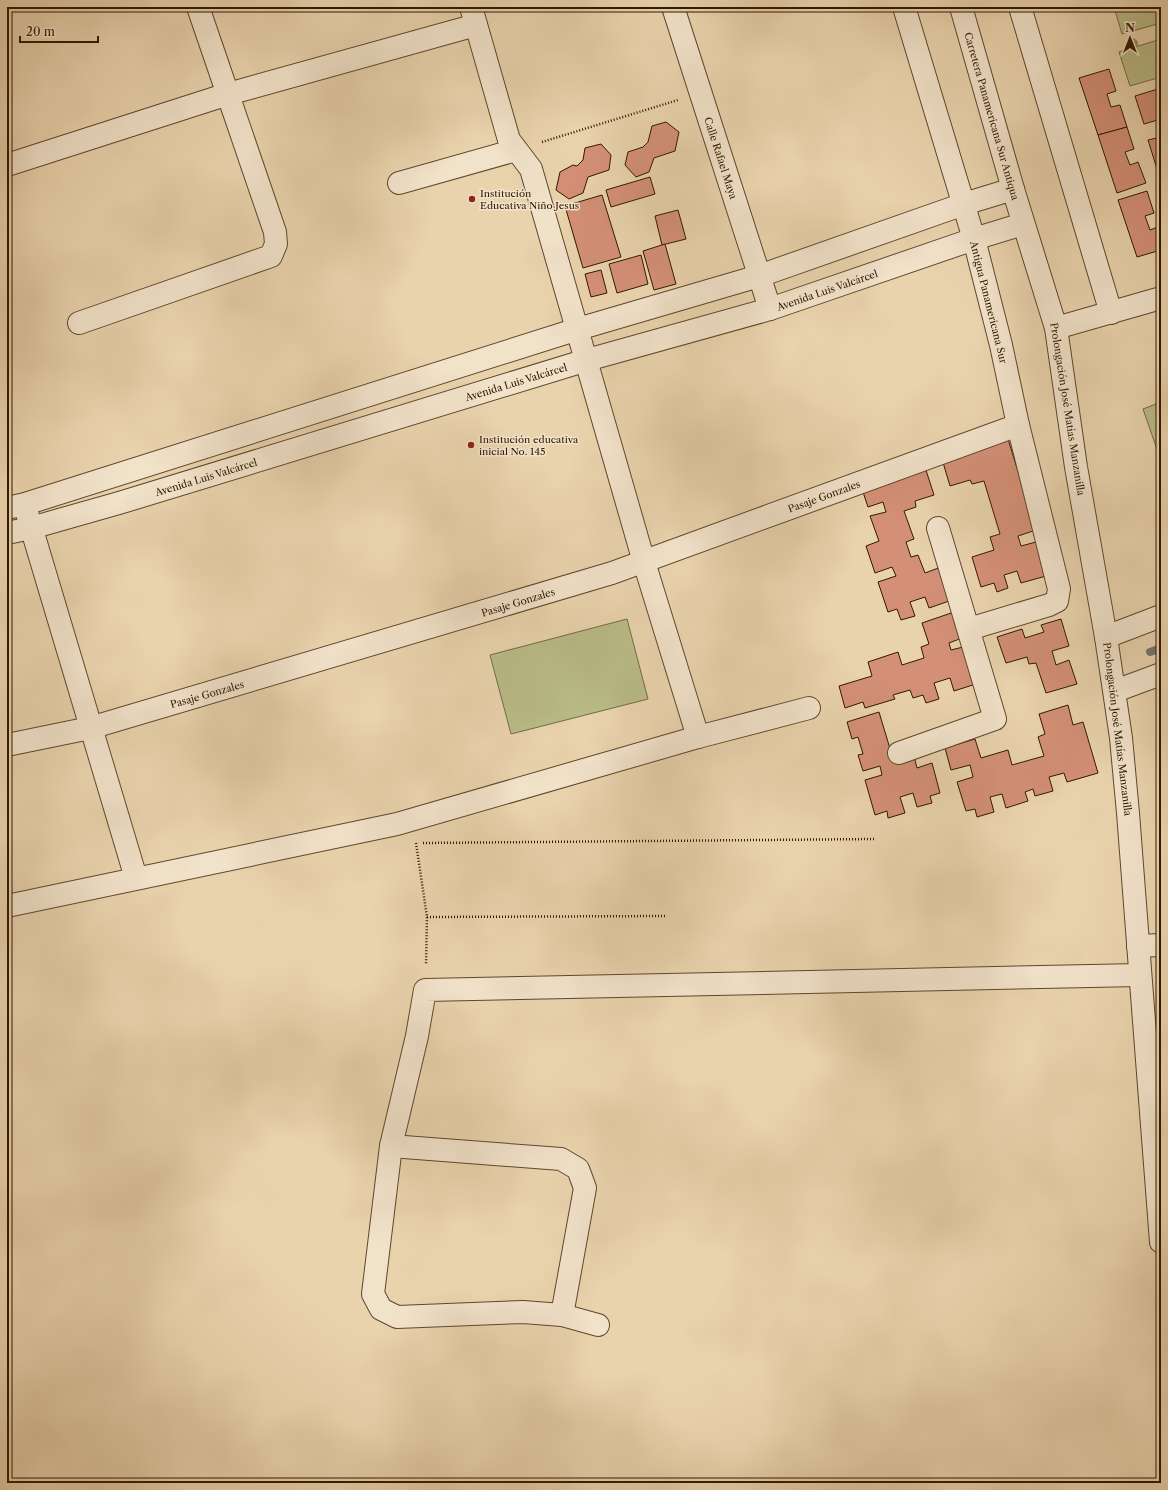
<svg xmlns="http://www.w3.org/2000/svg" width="1168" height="1490" font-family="'Libre Caslon Text',serif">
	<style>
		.green { fill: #b9bc88; stroke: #746a44 }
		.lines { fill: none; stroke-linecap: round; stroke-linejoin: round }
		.stream { stroke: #71766e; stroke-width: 8 }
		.building { fill: #d49077; stroke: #301800 }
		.minor-casing { stroke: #5e472b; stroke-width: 24 }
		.path { stroke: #301800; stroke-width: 2.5; stroke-dasharray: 1 2; stroke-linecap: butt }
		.minor { stroke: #f1e2ca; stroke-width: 22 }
		.tree { fill: #9a8764 }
		.poi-dot { fill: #8f2418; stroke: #f1e2ca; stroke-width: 1.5 }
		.labels { text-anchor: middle; stroke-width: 3; stroke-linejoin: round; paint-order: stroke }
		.street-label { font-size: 10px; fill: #301800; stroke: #f1e2ca }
		.poi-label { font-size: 10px; fill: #301800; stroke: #f1e2ca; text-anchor: start }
	</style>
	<rect width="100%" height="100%" fill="#e9d3ad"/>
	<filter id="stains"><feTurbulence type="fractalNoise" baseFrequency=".005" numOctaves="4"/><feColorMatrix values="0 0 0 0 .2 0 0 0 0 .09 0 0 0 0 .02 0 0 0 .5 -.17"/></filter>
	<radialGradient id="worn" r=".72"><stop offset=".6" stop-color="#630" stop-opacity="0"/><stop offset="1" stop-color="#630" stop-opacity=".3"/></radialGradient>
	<g class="green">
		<path d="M1114,7H1161V23L1122,34Z"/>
		<path d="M1161,39V77L1130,86L1119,52Z"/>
		<path d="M1161,402V461L1143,409Z"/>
		<path d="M627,619L648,699L511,734L490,655Z"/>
	</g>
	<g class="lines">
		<path class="stream" d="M1150,652L1161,648"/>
	</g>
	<g class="building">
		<path d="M1109,69L1116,91L1107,94L1111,107L1120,105L1127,127L1098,135L1079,78Z"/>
		<path d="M1161,88V119L1144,124L1135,96Z"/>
		<path d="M666,122L679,132L675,151L654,158L649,172L636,177L625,165L628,152L643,147L648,142L652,126Z"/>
		<path d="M1127,127L1134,149L1125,152L1130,165L1138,162L1146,183L1117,193L1098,135Z"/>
		<path d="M1161,137V168L1157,169L1148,140Z"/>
		<path d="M601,144L611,155L609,170L588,177L583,193L569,199L556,190L560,172L573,165L577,166L583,160L585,148Z"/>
		<path d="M650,177L655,194L611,207L606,190Z"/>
		<path d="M1147,191L1154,213L1145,216L1150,230L1158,227L1161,234V250L1137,257L1118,200Z"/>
		<path d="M602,195L621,257L583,268L565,206Z"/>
		<path d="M678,210L686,239L662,245L655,216Z"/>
		<path d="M665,244L676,284L654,290L643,251Z"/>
		<path d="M641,255L648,284L617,293L609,264Z"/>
		<path d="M601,270L607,293L591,297L585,274Z"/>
		<path d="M1008,439L1036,530L1018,536L1021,546L1036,542L1046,576L1021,583L1017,571L1004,575L1008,588L997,592L994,583L981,587L972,557L994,550L990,537L1000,534L984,481L972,484L970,480L950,486L942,459L966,455L985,449L984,446Z"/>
		<path d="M924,464L934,495L915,501L916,507L904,511L914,539L906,542L911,557L918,555L925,573L941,567L952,600L929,608L925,597L910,602L915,616L901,620L897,609L888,612L878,582L896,576L892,567L875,573L866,546L879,541L870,516L886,512L883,502L868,507L861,486Z"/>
		<path d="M954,612L962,638L949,643L951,650L967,646L979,683L954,691L950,678L934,683L939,699L926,703L923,695L913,698L910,690L893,695L895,699L865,708L863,702L845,708L839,686L872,676L868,662L898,652L902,665L924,658L921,647L929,644L922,623Z"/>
		<path d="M1061,619L1069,646L1052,651L1056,665L1069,660L1077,684L1046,693L1036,663L1029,664L1027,657L1006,663L997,637L1022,629L1025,638L1044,632L1041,625Z"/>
		<path d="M1068,705L1073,725L1083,722L1098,773L1067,782L1064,773L1049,777L1053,791L1035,796L1033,789L1025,792L1028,801L1006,808L1002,794L990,797L994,812L977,817L975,809L966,811L957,782L973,777L970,765L951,770L945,748L975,739L981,758L1008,750L1012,765L1044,756L1038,737L1045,734L1039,714Z"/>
		<path d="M879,712L894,762L914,756L917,768L932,763L940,793L930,796L932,803L917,807L913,793L900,797L905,813L888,818L887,811L875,815L865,780L882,775L880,766L863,771L858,755L863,754L858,737L852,739L847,722Z"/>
	</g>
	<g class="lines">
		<defs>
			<g id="minor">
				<path d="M471,7L509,140L531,169L644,562L698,737"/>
				<path d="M673,7L770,309"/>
				<path d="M904,7L974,239L1001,345L1018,425L1059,589L1057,601L1049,605L969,629"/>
				<path d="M961,7L1013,189L1056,328L1076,467L1106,637L1121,738L1128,813L1161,1242"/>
				<path d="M1020,7L1111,313"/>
				<path d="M7,165L228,94L476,25"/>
				<path d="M399,183L516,150"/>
				<path d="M79,323L271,256L276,244L275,232L198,7"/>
				<path d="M1056,328L1161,298"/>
				<path d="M7,508L25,504L578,329L759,276L964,204L1013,189"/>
				<path d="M27,513L136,878"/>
				<path d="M7,533L31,528L119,503L587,360L770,309L974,239L1023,224"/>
				<path d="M1106,637L1161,616"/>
				<path d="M1115,691L1161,674"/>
				<path d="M7,745L90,728L612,573L1018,425"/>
				<path d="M899,753L995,719L938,528"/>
				<path d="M7,906L397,824L698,737L809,708"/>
				<path d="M1138,946L1161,945"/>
				<path d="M391,1146L561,1159L578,1169L585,1188L562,1315"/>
				<path d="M598,1325L562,1315L523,1312L397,1317L381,1309L373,1294L391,1146L417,1036L425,990L1140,975"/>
			</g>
		</defs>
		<use href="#minor" class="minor-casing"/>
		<g class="path">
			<path d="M542,142L678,100"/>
			<path d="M416,843L427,917L426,965"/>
			<path d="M423,843L875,839"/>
			<path d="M427,917L667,916"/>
		</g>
		<use href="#minor" class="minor"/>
	</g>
	<circle class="tree" cx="1132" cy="44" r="6"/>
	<g class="poi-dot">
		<circle cx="472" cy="199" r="4"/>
		<circle cx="471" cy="445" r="4"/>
	</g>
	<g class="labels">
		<g class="street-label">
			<text transform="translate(992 116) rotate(74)" y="4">Carretera Panamericana Sur Antiqua</text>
			<text transform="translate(721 158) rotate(72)" y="4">Calle Rafael Maya</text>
			<text transform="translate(827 290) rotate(-19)" y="4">Avenida Luis Valcárcel</text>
			<text transform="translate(989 302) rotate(76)" y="4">Antigua Panamericana Sur</text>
			<text transform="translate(516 382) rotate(-17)" y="4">Avenida Luis Valcárcel</text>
			<text transform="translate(1068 409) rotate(81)" y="4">Prolongación José Matías Manzanilla</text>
			<text transform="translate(206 477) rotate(-17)" y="4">Avenida Luis Valcárcel</text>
			<text transform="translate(824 496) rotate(-20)" y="4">Pasaje Gonzales</text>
			<text transform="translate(518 602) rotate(-17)" y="4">Pasaje Gonzales</text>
			<text transform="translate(207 694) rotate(-16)" y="4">Pasaje Gonzales</text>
			<text transform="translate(1118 729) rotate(83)" y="4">Prolongación José Matías Manzanilla</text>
		</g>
		<g class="poi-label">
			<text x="480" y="197">Institución<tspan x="480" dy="12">Educativa Niño Jesus</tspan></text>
			<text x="479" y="443">Institución educativa<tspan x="479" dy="12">inicial No. 145</tspan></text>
		</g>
	</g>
	<rect width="1168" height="1490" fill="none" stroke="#e9d3ad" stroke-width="24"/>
	<rect x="8" y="8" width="1152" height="1474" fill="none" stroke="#301800" stroke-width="2"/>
	<rect x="12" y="12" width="1144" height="1466" fill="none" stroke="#301800"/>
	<g transform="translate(1130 38)" stroke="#f1e2ca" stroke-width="3" paint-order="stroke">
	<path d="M0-3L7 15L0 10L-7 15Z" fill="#301800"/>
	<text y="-6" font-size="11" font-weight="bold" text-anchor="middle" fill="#301800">N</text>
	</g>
	<path d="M20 36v6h78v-6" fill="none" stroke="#301800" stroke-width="2"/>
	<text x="26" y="36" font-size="12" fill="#301800" stroke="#f1e2ca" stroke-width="3" paint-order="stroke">20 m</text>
	<rect width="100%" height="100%" filter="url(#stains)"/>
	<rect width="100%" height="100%" fill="url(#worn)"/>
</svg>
